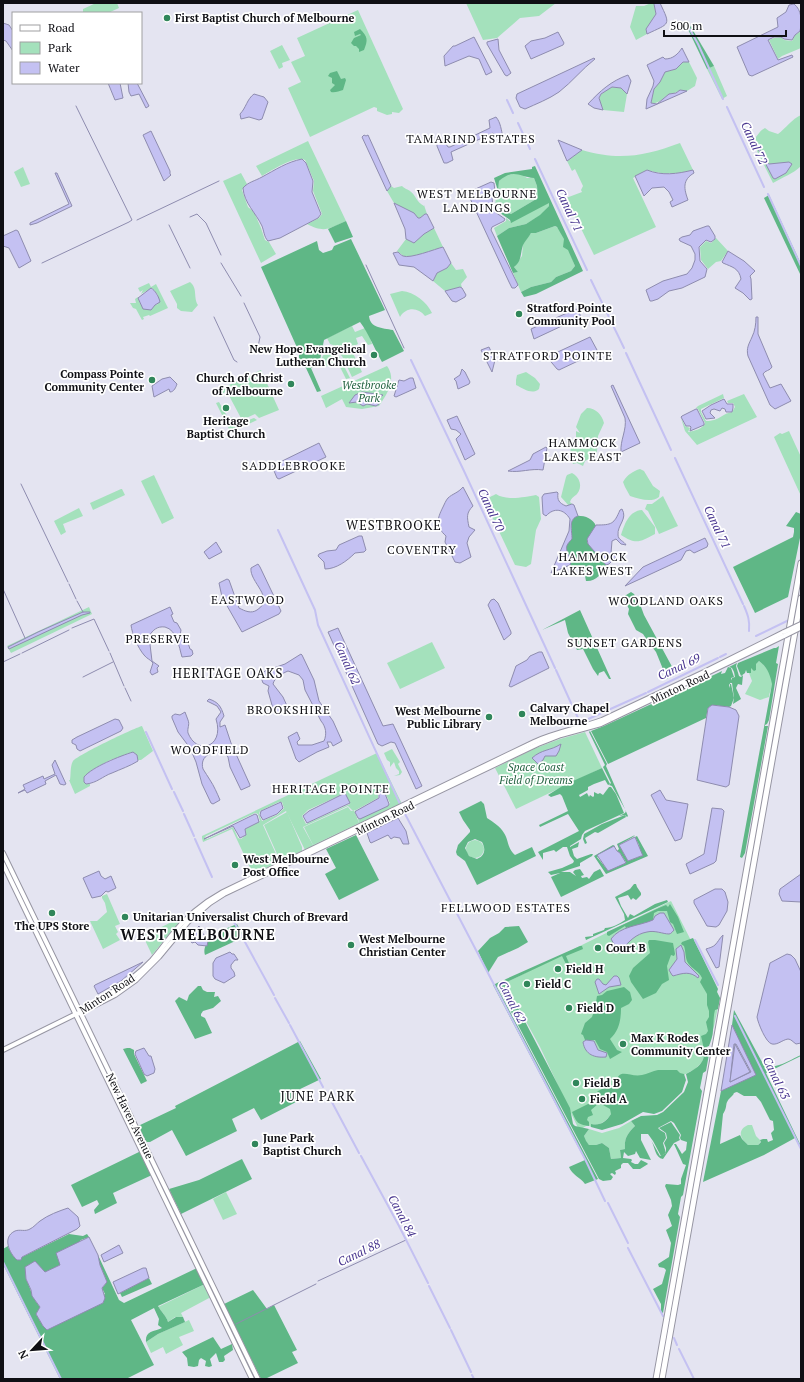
<svg xmlns="http://www.w3.org/2000/svg" width="804" height="1382" font-family="'PT Serif',serif">
	<style>
		.green { fill: #a4e1bc; fill-rule: evenodd }
		.forest { fill: #5fb786; fill-rule: evenodd }
		.water { fill: #c4c1f2; stroke: #8e8caf; fill-rule: evenodd }
		.lines { fill: none; stroke-linecap: round; stroke-linejoin: round }
		.stream { stroke: #8e8caf; stroke-width: 1 }
		.canal { stroke: #c4c1f2; stroke-width: 2 }
		.major-casing { stroke: #9695a2; stroke-width: 6 }
		.highway-casing { stroke: #9695a2; stroke-width: 7 }
		.major { stroke: #fff; stroke-width: 4 }
		.highway { stroke: #fff; stroke-width: 5 }
		.major-bridge-casing { stroke: #9695a2; stroke-width: 6; stroke-linecap: butt }
		.major-bridge { stroke: #fff; stroke-width: 4 }
		.poi-dot { fill: #30865a; stroke: #fff; stroke-width: 1.5 }
		.labels { text-anchor: middle; stroke-width: 3.5; stroke-linejoin: round; paint-order: stroke }
		.poi-label { font-size: 11px; font-weight: bold; fill: #0f0f14; stroke: #fff; text-anchor: start }
		.park-label { font-size: 11px; font-style: italic; fill: #236341; stroke: #fff }
		.street-label { font-size: 11px; fill: #0f0f14; stroke: #fff }
		.neighbourhood-label { font-size: 12px; letter-spacing: 1px; fill: #0f0f14; stroke: #fff }
		.water-label { font-size: 12px; font-style: italic; fill: #48358f; stroke: #fff }
		.quarter-label { font-size: 13px; letter-spacing: 1px; fill: #0f0f14; stroke: #fff }
		.district-label { font-size: 15px; font-weight: bold; letter-spacing: 1px; fill: #0f0f14; stroke: #fff }
	</style>
	<rect width="100%" height="100%" fill="#e4e4f1"/>
	<g class="green">
		<path d="M96,3H117L119,8L108,13H83V9Z"/>
		<path d="M466,3H556L539,16L520,18L497,38L483,40Z"/>
		<path d="M651,3L654,4L656,14L646,29L647,34L636,40L630,27L636,6H644Z"/>
		<path d="M358,10L403,109L399,113L392,112V114L387,115L377,111V108L374,107L310,137L288,88L301,82L291,62L305,56L297,38Z"/>
		<path d="M801,31V48L782,56L778,59L769,40L774,38L781,37L784,40L792,41L795,35Z"/>
		<path d="M282,45L290,60L282,63L283,67L279,69L270,51Z"/>
		<path d="M683,62H689L697,78L695,86L687,91L680,90C676,93 673,93 668,95C662,99 659,104 651,103L654,89L660,82L665,72L676,69Z"/>
		<path d="M714,66L727,96L722,99L707,69Z"/>
		<path d="M612,87L621,88L627,94L624,112L603,110C597,95 599,95 612,87Z"/>
		<path d="M801,115V166C793,174 783,177 773,183L756,149L753,140C758,136 759,131 765,128L769,131L778,134C786,128 792,119 801,115Z"/>
		<path d="M308,141L346,221C329,229 324,233 307,224L319,218L322,214L313,191L314,181L305,160C295,155 271,171 262,176L256,166Z"/>
		<path d="M680,143L693,170C677,174 663,175 647,170L633,178L656,227L594,255L566,198L582,192L581,190L583,186L575,169L572,171L567,161L582,150C619,161 645,156 680,143Z"/>
		<path d="M23,167L30,184L21,187L14,172Z"/>
		<path d="M241,173L247,184L242,190L248,207L254,212L261,228L265,240L269,242L276,254L261,263L223,181Z"/>
		<path d="M519,173L527,178H534L537,186L538,198L511,214L501,210H496C494,199 498,192 499,181L506,175Z"/>
		<path d="M391,186L394,188L402,186C405,189 407,189 410,191C416,195 416,202 424,206V205L427,214H425L420,218H418L394,203L387,191Z"/>
		<path d="M549,202V206L541,215L526,224L509,228L497,236L494,228L506,221V218L511,222Z"/>
		<path d="M555,226C564,230 571,257 575,266L571,271L556,277L551,282L531,287L521,292L513,273L518,272L514,267L522,256L523,244L531,233H536Z"/>
		<path d="M434,228L443,247L418,255L405,257L397,251L406,239L414,243L424,234Z"/>
		<path d="M716,238L728,251L721,261L716,262L708,269L701,260L700,247L706,241L711,243Z"/>
		<path d="M451,263L456,270L463,269L467,277L461,284L462,288L460,287L445,291L433,281L437,273L447,268Z"/>
		<path d="M190,282C198,288 193,298 198,305L192,312L181,311L177,308V304L170,291Z"/>
		<path d="M149,283L151,287L156,284L168,308L150,316L149,315L143,317L144,319L142,320L136,309L133,308L130,303H136L135,299L138,297L140,303L145,308H152L155,305L158,304V295L152,288L141,294L143,290L140,292L138,288Z"/>
		<path d="M402,291C414,292 427,302 432,313L425,316C418,307 406,307 400,317L390,294Z"/>
		<path d="M352,326L355,332L365,328L369,334L372,344L368,345L362,336L356,338L358,344L352,347V351L362,372L352,377L342,356L332,349L333,345L330,344L327,338Z"/>
		<path d="M326,353L339,356L350,378L346,379L337,361C331,363 327,370 321,364C321,360 322,355 326,353Z"/>
		<path d="M387,366C397,380 387,394 379,406L362,409L346,407L342,399L326,408L321,396Z"/>
		<path d="M261,370L279,410L259,418L255,414L242,420L226,390L224,393L218,395L214,392Z"/>
		<path d="M526,372L535,378L540,384L539,389C532,395 524,389 516,385V380L517,375Z"/>
		<path d="M723,394L724,398L701,409V412L706,421C720,421 721,414 732,412L735,407L733,403H728L727,401L744,394L757,417L697,445L685,431L681,418L685,426L690,428L688,432C694,431 703,429 705,423L698,409L696,408L698,406Z"/>
		<path d="M219,402L227,416L237,419L243,422L254,418L257,420L232,432L230,431L216,403Z"/>
		<path d="M587,408C596,408 602,415 604,423L598,436L597,452L595,456L585,461L583,466L577,463L573,464L570,454L571,447L576,438V431L580,433L576,427L581,414Z"/>
		<path d="M789,431L801,457V496L774,437L780,433L782,434Z"/>
		<path d="M640,469L644,471L653,486L660,491L659,497C651,503 640,499 630,496L625,487L623,482C627,475 633,471 640,469Z"/>
		<path d="M572,473C580,477 583,487 577,494C574,497 572,497 570,502L572,504L569,506L561,497L566,477L567,475Z"/>
		<path d="M154,475L174,518L162,524L141,481Z"/>
		<path d="M121,489H122L125,495L93,510L90,503Z"/>
		<path d="M496,494C506,501 525,497 536,495L539,497L541,519L536,530L531,564L526,567L515,565L514,563L487,506L486,501C489,497 492,496 496,494Z"/>
		<path d="M663,496L678,526L659,534L648,511L645,509L647,504H652Z"/>
		<path d="M79,508L83,516L63,524L66,532L61,535L54,521Z"/>
		<path d="M642,510L655,527V534C640,542 636,545 621,535C625,523 629,511 642,510Z"/>
		<path d="M89,607L92,614L11,653L7,646Z"/>
		<path d="M432,642L445,668L400,689L387,663Z"/>
		<path d="M759,661C766,666 773,675 772,684C772,688 769,693 769,697L760,700L745,694L752,681L749,673H751V668Z"/>
		<path d="M142,726L153,751L141,760H138V758H116L110,760L92,770L86,784H90V786L75,794L69,780H70C71,774 70,766 73,761C78,755 132,729 142,726Z"/>
		<path d="M585,732L602,768L516,809L495,768L536,748L560,739Z"/>
		<path d="M392,749L400,762L398,764L402,772L400,775L394,776L399,774V771L396,768L394,762L390,767V762L387,760L384,753Z"/>
		<path d="M377,753L402,804L305,850L286,811L263,825L276,854L279,857L281,856L284,860L290,857L253,874L232,829L203,842L202,838V836ZM382,790L384,791L390,803L388,806L358,819L359,823L313,845L303,827L348,806L352,810H355V812L356,810L378,798V792ZM345,793L350,804L306,824L302,816L308,810ZM279,802H282L284,808L277,815L262,821L259,814L260,811ZM255,813L258,814L260,821L245,829L246,835L241,839L238,838L233,827L207,839H204L206,836Z"/>
		<path d="M348,807L351,811L354,810L359,823L313,845L304,827Z"/>
		<path d="M287,812L302,847V851L284,859L282,855L279,856L277,854L264,825Z"/>
		<circle cx="475" cy="849" r="9"/>
		<path d="M107,894L120,924L115,926L118,932L116,934L120,940L103,949L90,921H97L107,912L105,903L102,898V896Z"/>
		<path d="M671,901L720,998L714,1026L705,1054L702,1062L695,1069L611,1114C606,1122 600,1125 591,1125V1127L588,1125L579,1130L540,1047L505,983Z"/>
		<path d="M184,916L152,955L143,936Z"/>
		<path d="M631,1121L635,1126C628,1133 624,1138 625,1149L620,1150L621,1158L611,1159L609,1148L602,1143L596,1145H589L585,1141L584,1136L589,1129L602,1133L619,1128Z"/>
		<path d="M748,1125H752L756,1136L761,1141L758,1145H748C740,1138 737,1130 748,1125Z"/>
		<path d="M226,1192L237,1214L223,1220L213,1199Z"/>
		<path d="M205,1284L211,1297L181,1313L183,1317H175L168,1322C166,1316 162,1312 158,1307Z"/>
		<path d="M189,1320L194,1331L179,1337L183,1345L166,1354L163,1347L151,1353L146,1342L158,1334Z"/>
	</g>
	<g class="forest">
		<path d="M688,22L714,66L707,69L685,23Z"/>
		<path d="M360,29C368,37 368,40 364,50L359,52V49L356,46H354L351,43L354,38L361,35L360,34L355,36L354,32Z"/>
		<path d="M337,71L341,79L345,78L346,80L343,90C339,91 335,93 331,92L330,90L335,85L332,83V78L328,76L330,73Z"/>
		<path d="M535,166L583,271L536,294L524,297L521,292L531,287L551,282L556,277L571,271L575,266L568,250L563,247L564,239L557,227L555,226L536,233H531C529,237 525,241 523,245C520,254 522,261 514,267L518,272L513,273L497,236L509,228L526,224L540,215L549,206V203L511,223L510,220L496,210H501L511,214L538,198L537,186L534,178C519,177 514,168 499,181L498,191L494,178L505,173L532,169V167Z"/>
		<path d="M769,195L801,264V276L764,198Z"/>
		<path d="M346,221L353,237L335,243L328,229Z"/>
		<path d="M351,239L385,310L369,316C370,328 382,328 393,330L404,351L382,362C374,348 369,334 360,322L324,340L319,365L311,368L321,391L317,392L306,368L299,364V352L261,267L317,241L319,250L323,253L332,250L334,246Z"/>
		<path d="M796,512L801,514V533L788,597L755,613L733,567L793,537L794,532V528L786,526Z"/>
		<path d="M575,516C583,515 593,518 596,526L587,542L607,566C602,574 595,582 586,581L585,576L578,568L571,566L570,565C573,558 565,552 566,545L572,539L571,523Z"/>
		<path d="M631,592L634,594L640,604L644,615L676,674L667,679L656,652L649,643L643,634L636,630L628,614L629,609L623,597Z"/>
		<path d="M580,610L611,679H609L604,671L599,673L598,676L593,669L583,649L577,650L568,633L565,620L542,630Z"/>
		<path d="M779,646L776,663L778,664L769,720L767,724L765,725V726H768L745,853L742,858L740,857L772,684C770,674 767,667 759,661L756,664V670L754,671L751,668V673H747L746,670L745,673L741,676L737,666L738,663L774,648H776Z"/>
		<path d="M737,663L736,666L739,676L741,677L743,675L742,685L738,684L736,688L741,699L733,704L734,698L732,683H730L732,678L735,677L734,672L732,668L729,667Z"/>
		<path d="M728,667L731,668L734,677L731,678V682L729,685L730,688V684H731L734,698L731,706L729,707L712,705L708,708L706,718L608,764L591,731L604,726L718,673L722,671L721,674L725,673Z"/>
		<path d="M590,731L607,764L606,766L628,816L627,817L625,815L619,816L625,813L626,811L612,786L609,785L611,783L603,767L605,765L589,732Z"/>
		<path d="M602,768L610,784L608,785L605,780L594,784L588,787V790L579,795L580,797L587,793L589,797L590,795L593,797L594,796V792L598,794L600,793L603,795L609,787H611L616,794L624,813L585,831L582,835L581,839L570,846V847L579,842L578,847L572,849L574,856L577,859L591,854H593L592,856L580,863V866L561,872H570L576,876L573,872L575,870L580,869L584,875L581,876L582,878L587,877L589,879L594,872L600,869L604,876L561,897L551,877L560,873L551,875L548,872L562,868L573,863L574,861L570,856L567,847H563L556,852L554,850L543,853V860L538,852L579,831L568,814L540,827L539,825L568,811L562,796L560,794L551,797L548,795L564,785Z"/>
		<path d="M481,801L484,804L487,818C493,822 500,826 504,833C509,841 507,848 515,855L532,847L536,856L477,885L465,861L457,855L456,852L458,845L470,832V830L463,820L459,812ZM475,839L482,842C486,849 485,856 477,859L469,856L465,848L468,842Z"/>
		<path d="M625,815L626,817L598,833L595,832L585,838L587,843L585,844L583,839L584,834L602,824Z"/>
		<path d="M356,835L379,880L339,900L325,874L336,868L326,849Z"/>
		<path d="M635,835L633,837L619,845L628,861L641,856L639,845L635,837L637,836L648,856L606,874L594,856L613,845L615,846V848L614,847L597,857L606,868L626,862L620,853L617,851L619,849L617,844Z"/>
		<path d="M634,884H636L637,887L641,893V895L636,900L633,898L631,900L628,895L618,898L621,906L628,918L630,914L634,916L655,904L667,900L668,902L586,940L585,937L593,936V934L604,930L605,928C612,928 619,924 625,920L624,914L615,897L630,889Z"/>
		<path d="M670,904L678,917L684,932L677,934L673,924L670,922L667,911H658L654,913L653,920L643,925L626,928L625,926L609,936L607,935V932L661,907L666,905L668,907Z"/>
		<path d="M237,924L244,937L205,955C202,944 212,937 221,934L220,931Z"/>
		<path d="M519,926L528,942L518,948L498,957L488,973L478,951L490,938L499,933L505,927Z"/>
		<path d="M693,938L718,989L717,992L720,998L718,1009L715,1010C713,1017 714,1023 713,1030C713,1035 711,1041 709,1046L706,1047L705,1054H709L706,1071L703,1073L700,1088L702,1091L683,1195L681,1197L678,1214L680,1217L663,1313L661,1312V1304L653,1289L662,1284L666,1270L664,1268L659,1267L658,1264L669,1257L671,1243L666,1230L672,1226L668,1215L672,1206L671,1200L665,1186L666,1184L678,1185L681,1184V1179L686,1165L683,1164L674,1144H676L682,1154L686,1150L687,1142L681,1140L680,1138L681,1135L674,1123L671,1121L658,1128L660,1130L665,1133L666,1138L663,1143L666,1153L661,1156L653,1141L648,1134H641V1140L651,1160L640,1158L636,1151L635,1154L628,1156L624,1152L623,1158L631,1159L632,1160L631,1162L635,1164H638L641,1160L647,1163L648,1164L640,1169H633L628,1163H623L621,1165V1168L615,1171L616,1173L615,1175L612,1173L610,1174L613,1177L611,1180L603,1181L599,1179L498,987V984L506,979L580,946H582L583,949L566,956L571,968L569,970L562,956L505,983L570,1108L573,1124L575,1126L589,1129L584,1136L586,1141L589,1145H596L602,1143L609,1148L611,1159L621,1158L620,1150L625,1149C624,1138 628,1133 635,1126L631,1121L641,1116L657,1115L663,1112L684,1092L688,1082L686,1074C707,1063 706,1057 701,1036L706,1034L708,1031L706,1022L709,1017V1011L707,1005V994L700,982L702,978C699,971 692,969 688,963C685,958 686,952 684,946L681,944L682,942Z"/>
		<path d="M649,940H655L673,943L675,954L674,956L671,955L667,966L669,980L662,984L656,993L643,999L631,982L629,976L633,968L650,953L648,942Z"/>
		<path d="M503,980L498,984L497,987L598,1179L585,1184C580,1177 572,1175 569,1167L585,1160L493,985Z"/>
		<path d="M198,986H201L203,990L207,992H215L214,997L218,996L221,1001L213,1008L203,1011L201,1014V1016L205,1018L212,1033L195,1039L175,1001L179,997L187,1001L189,995Z"/>
		<path d="M624,987L630,992L632,1000L629,1004L621,1008C621,1020 619,1031 610,1039L617,1050L622,1052L610,1059L607,1052L600,1049L595,1040H585L583,1035L581,1034L585,1023L592,1017L595,1008L597,996L602,995L607,991Z"/>
		<path d="M734,1010L762,1062C772,1073 789,1060 801,1055V1056L766,1073L801,1146V1149L795,1138L764,1155L703,1182L721,1091L755,1074L732,1025ZM737,1092L744,1096H756L761,1102L770,1120L773,1121L774,1130L771,1133L773,1140L768,1142L767,1139H763L760,1140L761,1142L758,1145H748L742,1139L740,1135L720,1144L723,1114C729,1105 723,1104 732,1096C736,1092 731,1094 737,1092Z"/>
		<path d="M300,1041L321,1079L296,1091L300,1100L261,1120L254,1108L232,1119L237,1131L186,1156L172,1130L150,1142H146L138,1126L176,1108L175,1106Z"/>
		<path d="M127,1048H130L134,1050V1054L147,1081L141,1084L123,1049Z"/>
		<path d="M658,1070H677L680,1073L684,1074L686,1080L682,1092L662,1111L654,1114L643,1112L622,1124L602,1130L591,1127V1124C600,1126 606,1122 611,1114L610,1109L603,1105L598,1104L591,1110L593,1115L588,1117L587,1120L589,1122V1126C577,1124 577,1123 572,1112L600,1098L597,1092L598,1091L606,1087L615,1086C618,1065 629,1078 642,1075C647,1074 653,1071 658,1070Z"/>
		<path d="M671,1122L680,1135L679,1138L680,1140L674,1143L663,1159C655,1158 655,1147 651,1140L660,1156L666,1153V1148L664,1143L667,1138L666,1133L659,1128Z"/>
		<path d="M141,1151L152,1175L113,1193L117,1203L95,1214L94,1210L99,1204L97,1200L82,1207L71,1185Z"/>
		<path d="M242,1159L252,1179L181,1214L169,1189L199,1180Z"/>
		<path d="M69,1234L83,1236L87,1234L89,1237L81,1240L60,1262V1265L44,1273L41,1268L26,1279C31,1289 32,1298 40,1307L36,1314L43,1326L47,1330L105,1294L102,1288L107,1282L100,1265L98,1255L119,1300L124,1303L197,1268L205,1284L158,1306C161,1312 166,1315 168,1322L176,1317H183L185,1322L158,1334L146,1342C145,1331 153,1332 162,1328L158,1325L159,1319L154,1308L131,1320L154,1365L126,1379H60L3,1264V1249L8,1246L9,1249L22,1257Z"/>
		<path d="M149,1278L152,1284L122,1297L120,1293Z"/>
		<path d="M253,1290L267,1309L274,1305L297,1350L292,1352L298,1363L265,1379H261L224,1304Z"/>
		<path d="M213,1337L221,1349L232,1344L233,1350L224,1356L225,1360L223,1362H219L216,1353L210,1359L212,1366L209,1367L205,1366L206,1361L201,1358L199,1360L198,1366L194,1367L188,1366L187,1358L182,1352Z"/>
	</g>
	<g class="water">
		<path d="M653,3H660C671,26 670,23 647,34L646,29L656,14L654,4Z"/>
		<path d="M794,4C802,10 802,22 800,31L795,35L792,40L784,39L781,37H774L768,40L778,60L792,55L793,57L752,76L749,75L737,47L778,27L777,18L786,12L789,5Z"/>
		<path d="M3,23L9,25L13,31V51L6,41L3,40Z"/>
		<path d="M558,32L564,43L563,45L531,59L525,46L531,41L545,38Z"/>
		<path d="M474,37L492,72L486,75L479,59L469,56L445,66L444,56L453,46H455Z"/>
		<path d="M498,39L499,50L511,73L507,76L505,75L487,44V42Z"/>
		<path d="M682,48L689,62H683L676,69L665,72L660,82L654,89L651,103L657,104L669,94L676,93L680,90L687,91L646,109L647,99L653,86L654,81L647,65L663,57L665,59C673,59 678,54 682,48Z"/>
		<path d="M594,58L595,59C582,69 572,82 559,92C549,99 536,104 525,109L520,107L516,98L517,94Z"/>
		<path d="M628,75L631,81L627,94L621,88L612,87L601,94L599,98L603,110L594,108L588,104C600,91 611,81 628,75Z"/>
		<path d="M108,83H120L123,98L115,100Z"/>
		<path d="M128,83H137L149,106L146,108L139,94L131,96L129,92Z"/>
		<path d="M254,94L264,97L268,102L262,119L259,120L249,117L241,119L240,114C246,108 247,99 254,94Z"/>
		<path d="M496,117C501,123 501,130 503,137L497,139L493,133L491,134L451,152L453,160L447,163H444L437,146V144L444,141L448,147H450L490,128L489,120Z"/>
		<path d="M151,131L170,171V174L171,175L164,181L143,135Z"/>
		<path d="M364,135L366,136L368,135L391,186L387,191L362,137Z"/>
		<path d="M558,140L582,150L567,161Z"/>
		<path d="M757,143L766,162L769,164L789,162L792,164L786,173L775,179L773,178L757,147L756,144Z"/>
		<path d="M302,159L306,163L313,181L312,192L321,214L318,218L280,238L268,241C264,237 264,231 262,226C256,213 244,203 243,188C248,182 255,181 262,177C275,170 287,162 302,159Z"/>
		<path d="M647,170C662,176 677,174 693,170L694,173C682,180 684,189 688,200L672,207L670,202L673,200L669,192L664,187L652,188L644,196L635,176Z"/>
		<path d="M55,173H57L72,206L37,223L30,225V223L69,204Z"/>
		<path d="M491,182L494,183L495,192L492,197L493,209L495,212L505,219L504,221L492,227L491,230L518,285L515,288H512L509,282L468,194L471,191Z"/>
		<path d="M394,203L414,213L418,218H420L425,214H427L434,228L424,234L414,243L406,239L405,229Z"/>
		<path d="M707,226H709L715,236V239L711,242L706,240L699,247L700,261L707,269L705,277L682,288L669,291L658,299L652,301H650L646,290L663,281L687,274L692,268L695,260V254L691,246L680,241L679,239L682,237L690,235L693,231Z"/>
		<path d="M16,230L18,231L31,261L19,268L9,248L3,246V236Z"/>
		<path d="M443,247L451,263L447,268L437,273L433,281L414,267L399,265L393,253L398,252C399,253 401,255 403,256C410,259 435,249 443,247Z"/>
		<path d="M728,251L744,261L755,271L750,276L751,279L752,299L750,300L743,293L735,288L741,279C739,268 732,267 723,263L722,262Z"/>
		<path d="M460,287L462,288L466,295L465,297L456,302L452,301L445,291Z"/>
		<path d="M151,288C155,290 159,297 160,302L155,305L151,310L143,309L138,298Z"/>
		<path d="M576,309L578,310L581,317L534,339L531,329Z"/>
		<path d="M756,317H758V334L772,367C770,371 765,370 763,374L770,388L781,384L791,401L775,409L770,405L748,356C746,348 749,344 752,337C755,331 756,324 756,317Z"/>
		<path d="M590,337L597,350V352L559,370L557,369L547,357Z"/>
		<path d="M489,347L495,360L492,372L481,350Z"/>
		<path d="M462,369L465,372L470,382L469,384L458,389L456,381L454,379L460,375Z"/>
		<path d="M170,377L177,384C176,387 174,392 170,392L169,389L154,397L152,386L162,379Z"/>
		<path d="M410,378H413L416,388L396,397L394,396L399,380L404,381Z"/>
		<path d="M613,385L640,443L621,452C620,440 627,430 625,418L611,386Z"/>
		<path d="M362,392L383,395L379,399V404L376,406L367,404L363,406L357,402L349,403L355,395Z"/>
		<path d="M724,399L727,404H733V408L732,412H726L725,409L722,408L720,411L714,409L711,410L710,413L715,418L706,419L702,411L711,405Z"/>
		<path d="M696,409H697L704,423V425L690,431L691,427L690,426H686L681,417L682,416Z"/>
		<path d="M457,416L475,454L465,460L456,439L461,434L456,430L451,429L447,420Z"/>
		<path d="M319,443L326,457L279,479L277,478L272,466Z"/>
		<path d="M546,447L547,448L543,470C531,468 520,473 508,471L530,460L533,454Z"/>
		<path d="M463,487L473,506C466,513 467,517 469,527L475,530L469,537L467,543L471,557L460,563L455,562L445,542L446,536C435,526 437,519 443,507C444,505 446,500 448,498C452,494 458,493 463,487Z"/>
		<path d="M557,492L558,493C557,500 559,503 566,506L572,504L574,505L578,516C568,519 572,530 572,539C562,549 568,550 571,562L570,565L551,573L569,531L570,519C564,509 554,507 546,516L543,514L542,497L544,494Z"/>
		<path d="M622,509C628,519 617,525 618,535C618,540 624,541 626,545L621,544L616,539L612,541L611,553L616,557L609,564L606,565L588,544L587,539L596,525C612,525 614,524 620,510Z"/>
		<path d="M359,536H362L366,550L364,552L355,553C347,561 336,569 325,569L324,562L318,556L319,554L327,551L336,550L339,545Z"/>
		<path d="M705,538L708,544L707,547L694,553L690,550L686,551L681,560L625,586L643,567Z"/>
		<path d="M216,542L222,552L209,559L204,552Z"/>
		<path d="M258,564L260,567L281,611L279,614L242,632L222,597L219,583L227,579L229,580L239,608C245,611 251,614 257,610C276,598 249,582 251,568Z"/>
		<path d="M494,599L498,603L511,632V634L504,640L488,605L491,600Z"/>
		<path d="M170,607L173,614L171,615L174,622L177,623L181,630L180,636L186,637L190,649L192,650L193,654L191,656L182,657C179,647 177,630 165,627C157,626 153,630 149,636L152,661L159,666L157,668L158,672L152,675L150,672L153,663C150,659 147,659 144,655C138,648 132,634 131,625Z"/>
		<path d="M83,612H90V613L82,615L9,649L8,647L38,632Z"/>
		<path d="M338,628L383,726L393,724L422,786L416,789L395,743L391,742L382,746L378,744L328,632Z"/>
		<path d="M539,652H542L549,668L511,687L509,686L516,666L527,660L530,656Z"/>
		<path d="M301,654L302,655L314,680L319,701L333,721L342,741L333,746L331,742H327L329,747L317,752L299,762L296,759L288,737L297,732L300,739L297,742L298,745H312L324,741C327,734 326,727 321,721L305,690L303,680L299,675L288,671C283,673 274,678 273,684L283,697L288,708L277,715L274,712L268,691L269,686L263,683L260,675L265,671L285,664Z"/>
		<path d="M209,699C218,702 221,706 224,716L220,722V727L225,725L231,743L250,785V786L241,790L230,767L228,757L225,753C214,750 199,755 203,769C205,773 208,776 210,780C214,786 217,793 220,800L213,804L211,803L202,784L196,762L190,748L178,732L172,718V716L175,714L180,715L185,712C186,715 187,717 188,720C190,725 187,728 188,733C197,756 225,747 216,719L221,712L217,706L207,701Z"/>
		<path d="M712,705L729,707L736,710L739,716L729,785L726,787L697,780L708,708Z"/>
		<path d="M115,719L119,720L123,728L121,731L80,751L77,749L76,745L72,743V740L77,737Z"/>
		<path d="M561,744L559,751L556,756H545L543,760L538,764L532,758C542,749 550,751 561,744Z"/>
		<path d="M133,752L137,755L138,761C130,766 121,769 112,773C103,776 97,783 86,784L84,782V777C92,767 120,756 133,752Z"/>
		<path d="M55,760L66,784L64,785L60,784L56,775L45,781L46,784L27,793L25,790L18,793L25,789L23,785L43,776L44,779L55,774L52,765Z"/>
		<path d="M382,790L384,791L389,804L388,806L360,819L358,818L355,812L356,811L379,798V793Z"/>
		<path d="M660,790L666,800L688,804L682,837L681,839L675,841L651,795Z"/>
		<path d="M345,793L350,803L307,823L303,816L309,811Z"/>
		<path d="M281,802L283,808L277,814L263,820L260,815L261,811Z"/>
		<path d="M712,808L722,809L724,811L716,861L714,863L690,874L686,864L704,854Z"/>
		<path d="M255,814L257,815L259,822L245,829L246,835L240,838L233,826L204,839Z"/>
		<path d="M398,818L406,831L409,844H403L400,838L394,837L391,839L388,835L371,843L370,842L367,833Z"/>
		<path d="M635,837L643,856H641L628,861L619,845Z"/>
		<path d="M614,846L617,851L620,853L626,863L608,871L597,855Z"/>
		<path d="M99,871L101,876L105,879L111,876L116,888L108,892L106,891L101,896L92,898L83,878Z"/>
		<path d="M801,874V902L782,901L779,894L780,889Z"/>
		<path d="M715,889H722L725,892L728,902L727,911L719,925L716,927L707,926L694,903V900Z"/>
		<path d="M660,913H664L674,930C673,931 671,934 669,934C663,934 655,930 647,932C636,934 629,941 622,950L617,949L611,939C620,926 639,926 653,920L655,916Z"/>
		<path d="M199,926L203,934L209,938L217,934V935L216,937L208,941L207,946L198,945L195,942L192,943L188,937Z"/>
		<path d="M723,935L719,967L716,968L706,949C709,948 713,947 715,945C718,942 719,939 723,935Z"/>
		<path d="M681,945L684,952L685,962L699,976L698,978C690,971 683,973 673,976L672,975L669,970L677,959L676,949Z"/>
		<path d="M230,952L232,954H234L238,960H235L231,965V968L234,972L235,976L224,983L215,979L213,976V963L216,958Z"/>
		<path d="M787,954L791,955L795,959L801,972V1043L796,1044C793,1042 791,1039 788,1039C782,1040 778,1045 772,1044C766,1043 758,1023 757,1017L770,963Z"/>
		<path d="M143,962L121,981L98,994L94,986L95,985Z"/>
		<path d="M614,976H617L619,978L621,985L609,987L599,994L595,982L597,979H599L603,984L606,985Z"/>
		<path d="M732,1025L756,1075L721,1091ZM734,1044H736L751,1072L730,1082Z"/>
		<path d="M586,1040L594,1041L598,1050L607,1053L606,1057C595,1058 585,1055 583,1042Z"/>
		<path d="M735,1044L750,1072L730,1082V1081Z"/>
		<path d="M144,1048L149,1056H151L155,1069L154,1073L147,1076L144,1074L135,1054L136,1051Z"/>
		<path d="M68,1208L78,1217L80,1226L77,1229L22,1257L21,1260H17C9,1253 2,1237 15,1231C20,1229 25,1232 30,1229C34,1227 36,1224 40,1221C48,1215 59,1211 68,1208Z"/>
		<path d="M89,1237L98,1255L100,1265L107,1282L102,1288L105,1298L103,1303L47,1330L43,1326L36,1314L40,1307L32,1296L31,1290L26,1279L25,1267L35,1261L45,1272L60,1265L56,1253Z"/>
		<path d="M119,1245L123,1253L104,1262L101,1255Z"/>
		<path d="M143,1268H146L149,1278L118,1294L113,1282Z"/>
	</g>
	<g class="lines">
		<g class="stream">
			<path d="M190,217L197,214L206,223L221,255"/>
			<path d="M137,220L219,181"/>
			<path d="M169,225L190,268"/>
			<path d="M42,263L129,222L132,220L76,106"/>
			<path d="M221,263L241,296"/>
			<path d="M366,265L404,348"/>
			<path d="M244,303L260,337L258,347L250,353"/>
			<path d="M214,317L234,360L237,362"/>
			<path d="M21,484L68,582"/>
			<path d="M69,584L76,599"/>
			<path d="M3,589L25,638"/>
			<path d="M77,601L83,612"/>
			<path d="M72,628L94,619L109,651"/>
			<path d="M22,653L69,630"/>
			<path d="M110,653L124,686"/>
			<path d="M3,662L20,654"/>
			<path d="M83,677L113,662"/>
			<path d="M125,688L131,701"/>
			<path d="M318,1281L406,1240"/>
			<path d="M236,1324L316,1284"/>
		</g>
		<g class="canal">
			<path d="M688,26L698,44L723,99"/>
			<path d="M507,100L513,113"/>
			<path d="M727,107L764,187"/>
			<path d="M518,123L530,149"/>
			<path d="M535,159L587,270"/>
			<path d="M768,194L801,266"/>
			<path d="M591,280L624,348"/>
			<path d="M626,353L671,450"/>
			<path d="M411,360L464,471L555,668"/>
			<path d="M675,458L743,604"/>
			<path d="M278,530L315,610L318,625L400,804"/>
			<path d="M744,606C748,615 750,621 749,631"/>
			<path d="M756,636L789,620"/>
			<path d="M720,657L726,654"/>
			<path d="M556,670L571,703"/>
			<path d="M648,692L718,658"/>
			<path d="M572,705L578,718L582,722L584,721"/>
			<path d="M586,720L646,693"/>
			<path d="M146,732L172,789"/>
			<path d="M174,792L183,811"/>
			<path d="M404,812L585,1159L605,1201"/>
			<path d="M184,814L194,836"/>
			<path d="M195,839L212,877"/>
			<path d="M234,922L274,995"/>
			<path d="M695,940L718,985"/>
			<path d="M275,998L289,1023"/>
			<path d="M735,1016L801,1149"/>
			<path d="M290,1025L323,1087"/>
			<path d="M326,1091L359,1153"/>
			<path d="M361,1156L399,1226L428,1283"/>
			<path d="M608,1203L628,1243"/>
			<path d="M628,1248L663,1316"/>
			<path d="M3,1262L61,1379"/>
			<path d="M429,1286L450,1328"/>
			<path d="M451,1330L471,1372"/>
			<path d="M674,1338L677,1345"/>
			<path d="M679,1349L694,1379"/>
			<path d="M472,1375L474,1379"/>
		</g>
		<defs>
			<g id="major">
				<path d="M3,853L258,1379"/>
				<path d="M3,864L252,1379"/>
				<path d="M103,998C121,987 138,975 152,960C159,952 165,944 171,936C185,918 203,903 223,892L534,742C556,732 580,728 602,720L704,672L784,632"/>
				<path d="M3,1050L76,1014L80,1013L115,995L136,980L159,957L188,922L210,903L224,894L538,744L561,735L601,724L784,636"/>
			</g>
			<g id="highway">
				<path d="M656,1379L801,563"/>
				<path d="M662,1379L801,598"/>
			</g>
		</defs>
		<use href="#major" class="major-casing"/>
		<use href="#highway" class="highway-casing"/>
		<use href="#major" class="major"/>
		<use href="#highway" class="highway"/>
		<defs>
			<g id="major-bridge">
				<path d="M784,632L801,624"/>
				<path d="M784,636L800,628"/>
			</g>
		</defs>
		<use href="#major-bridge" class="major-bridge-casing"/>
		<use href="#major-bridge" class="major-bridge"/>
	</g>
	<g class="poi-dot">
		<circle cx="167" cy="18" r="4"/>
		<circle cx="519" cy="314" r="4"/>
		<circle cx="374" cy="355" r="4"/>
		<circle cx="152" cy="380" r="4"/>
		<circle cx="291" cy="384" r="4"/>
		<circle cx="226" cy="408" r="4"/>
		<circle cx="522" cy="714" r="4"/>
		<circle cx="489" cy="717" r="4"/>
		<circle cx="235" cy="865" r="4"/>
		<circle cx="52" cy="913" r="4"/>
		<circle cx="125" cy="917" r="4"/>
		<circle cx="351" cy="945" r="4"/>
		<circle cx="598" cy="948" r="4"/>
		<circle cx="558" cy="969" r="4"/>
		<circle cx="527" cy="984" r="4"/>
		<circle cx="569" cy="1008" r="4"/>
		<circle cx="623" cy="1044" r="4"/>
		<circle cx="576" cy="1083" r="4"/>
		<circle cx="582" cy="1099" r="4"/>
		<circle cx="255" cy="1144" r="4"/>
	</g>
	<g class="labels">
		<g class="poi-label">
			<text x="175" y="22">First Baptist Church of Melbourne</text>
			<text x="527" y="312">Stratford Pointe<tspan x="527" dy="13">Community Pool</tspan></text>
			<text x="366" y="353" text-anchor="end">New Hope Evangelical<tspan x="366" dy="13">Lutheran Church</tspan></text>
			<text x="144" y="378" text-anchor="end">Compass Pointe<tspan x="144" dy="13">Community Center</tspan></text>
			<text x="283" y="382" text-anchor="end">Church of Christ<tspan x="283" dy="13">of Melbourne</tspan></text>
			<text x="226" y="425" text-anchor="middle">Heritage<tspan x="226" dy="13">Baptist Church</tspan></text>
			<text x="530" y="712">Calvary Chapel<tspan x="530" dy="13">Melbourne</tspan></text>
			<text x="481" y="715" text-anchor="end">West Melbourne<tspan x="481" dy="13">Public Library</tspan></text>
			<text x="243" y="863">West Melbourne<tspan x="243" dy="13">Post Office</tspan></text>
			<text x="133" y="921">Unitarian Universalist Church of Brevard</text>
			<text x="52" y="930" text-anchor="middle">The UPS Store</text>
			<text x="359" y="943">West Melbourne<tspan x="359" dy="13">Christian Center</tspan></text>
			<text x="606" y="952">Court B</text>
			<text x="566" y="973">Field H</text>
			<text x="535" y="988">Field C</text>
			<text x="577" y="1012">Field D</text>
			<text x="631" y="1042">Max K Rodes<tspan x="631" dy="13">Community Center</tspan></text>
			<text x="584" y="1087">Field B</text>
			<text x="590" y="1103">Field A</text>
			<text x="263" y="1142">June Park<tspan x="263" dy="13">Baptist Church</tspan></text>
		</g>
		<g class="park-label">
			<text x="369" y="389">Westbrooke<tspan x="369" dy="13">Park</tspan></text>
			<text x="536" y="771">Space Coast<tspan x="536" dy="13">Field of Dreams</tspan></text>
		</g>
		<g class="street-label">
			<text transform="translate(680 687) rotate(-25)" y="4">Minton Road</text>
			<text transform="translate(385 818) rotate(-26)" y="4">Minton Road</text>
			<text transform="translate(107 994) rotate(-33)" y="4">Minton Road</text>
			<text transform="translate(130 1116) rotate(64)" y="4">New Haven Avenue</text>
		</g>
		<g class="neighbourhood-label">
			<text x="471" y="143">TAMARIND ESTATES</text>
			<text x="477" y="198">WEST MELBOURNE<tspan x="477" dy="14">LANDINGS</tspan></text>
			<text x="548" y="360">STRATFORD POINTE</text>
			<text x="583" y="447">HAMMOCK<tspan x="583" dy="14">LAKES EAST</tspan></text>
			<text x="294" y="470">SADDLEBROOKE</text>
			<text x="422" y="554">COVENTRY</text>
			<text x="593" y="561">HAMMOCK<tspan x="593" dy="14">LAKES WEST</tspan></text>
			<text x="248" y="604">EASTWOOD</text>
			<text x="666" y="605">WOODLAND OAKS</text>
			<text x="158" y="643">PRESERVE</text>
			<text x="625" y="647">SUNSET GARDENS</text>
			<text x="289" y="714">BROOKSHIRE</text>
			<text x="210" y="754">WOODFIELD</text>
			<text x="331" y="793">HERITAGE POINTE</text>
			<text x="506" y="912">FELLWOOD ESTATES</text>
		</g>
		<g class="water-label">
			<text transform="translate(754 143) rotate(65)" y="4">Canal 72</text>
			<text transform="translate(569 210) rotate(65)" y="4">Canal 71</text>
			<text transform="translate(491 510) rotate(65)" y="4">Canal 70</text>
			<text transform="translate(717 527) rotate(65)" y="4">Canal 71</text>
			<text transform="translate(347 663) rotate(66)" y="4">Canal 62</text>
			<text transform="translate(679 667) rotate(-25)" y="4">Canal 69</text>
			<text transform="translate(512 1002) rotate(63)" y="4">Canal 62</text>
			<text transform="translate(776 1078) rotate(64)" y="4">Canal 63</text>
			<text transform="translate(402 1216) rotate(62)" y="4">Canal 84</text>
			<text transform="translate(359 1253) rotate(-26)" y="4">Canal 88</text>
		</g>
		<g class="quarter-label">
			<text x="394" y="530">WESTBROOKE</text>
			<text x="228" y="678">HERITAGE OAKS</text>
			<text x="318" y="1101">JUNE PARK</text>
		</g>
		<g class="district-label">
			<text x="198" y="940">WEST MELBOURNE</text>
		</g>
	</g>
	<rect width="804" height="1382" fill="none" stroke="#0f0f14" stroke-width="8"/>
	<rect x="12" y="12" width="130" height="72" fill="#ffffff" stroke="#9f9fa1"/>
	<rect x="20" y="25" width="20" height="6" fill="#ffffff" stroke="#9f9fa1"/>
	<text x="48" y="32" font-size="12" fill="#0f0f14">Road</text>
	<rect x="20" y="42" width="20" height="12" fill="#a4e1bc" stroke="#9f9fa1"/>
	<text x="48" y="52" font-size="12" fill="#0f0f14">Park</text>
	<rect x="20" y="62" width="20" height="12" fill="#c4c1f2" stroke="#9f9fa1"/>
	<text x="48" y="72" font-size="12" fill="#0f0f14">Water</text>
	<g transform="translate(32 1350) rotate(244)" stroke="#ffffff" stroke-width="3" paint-order="stroke">
	<path d="M0-3L7 15L0 10L-7 15Z" fill="#0f0f14"/>
	<text y="-6" font-size="11" font-weight="bold" text-anchor="middle" fill="#0f0f14">N</text>
	</g>
	<path d="M664 30v6h122v-6" fill="none" stroke="#0f0f14" stroke-width="2"/>
	<text x="670" y="30" font-size="12" fill="#0f0f14" stroke="#ffffff" stroke-width="3" paint-order="stroke">500 m</text>
</svg>
